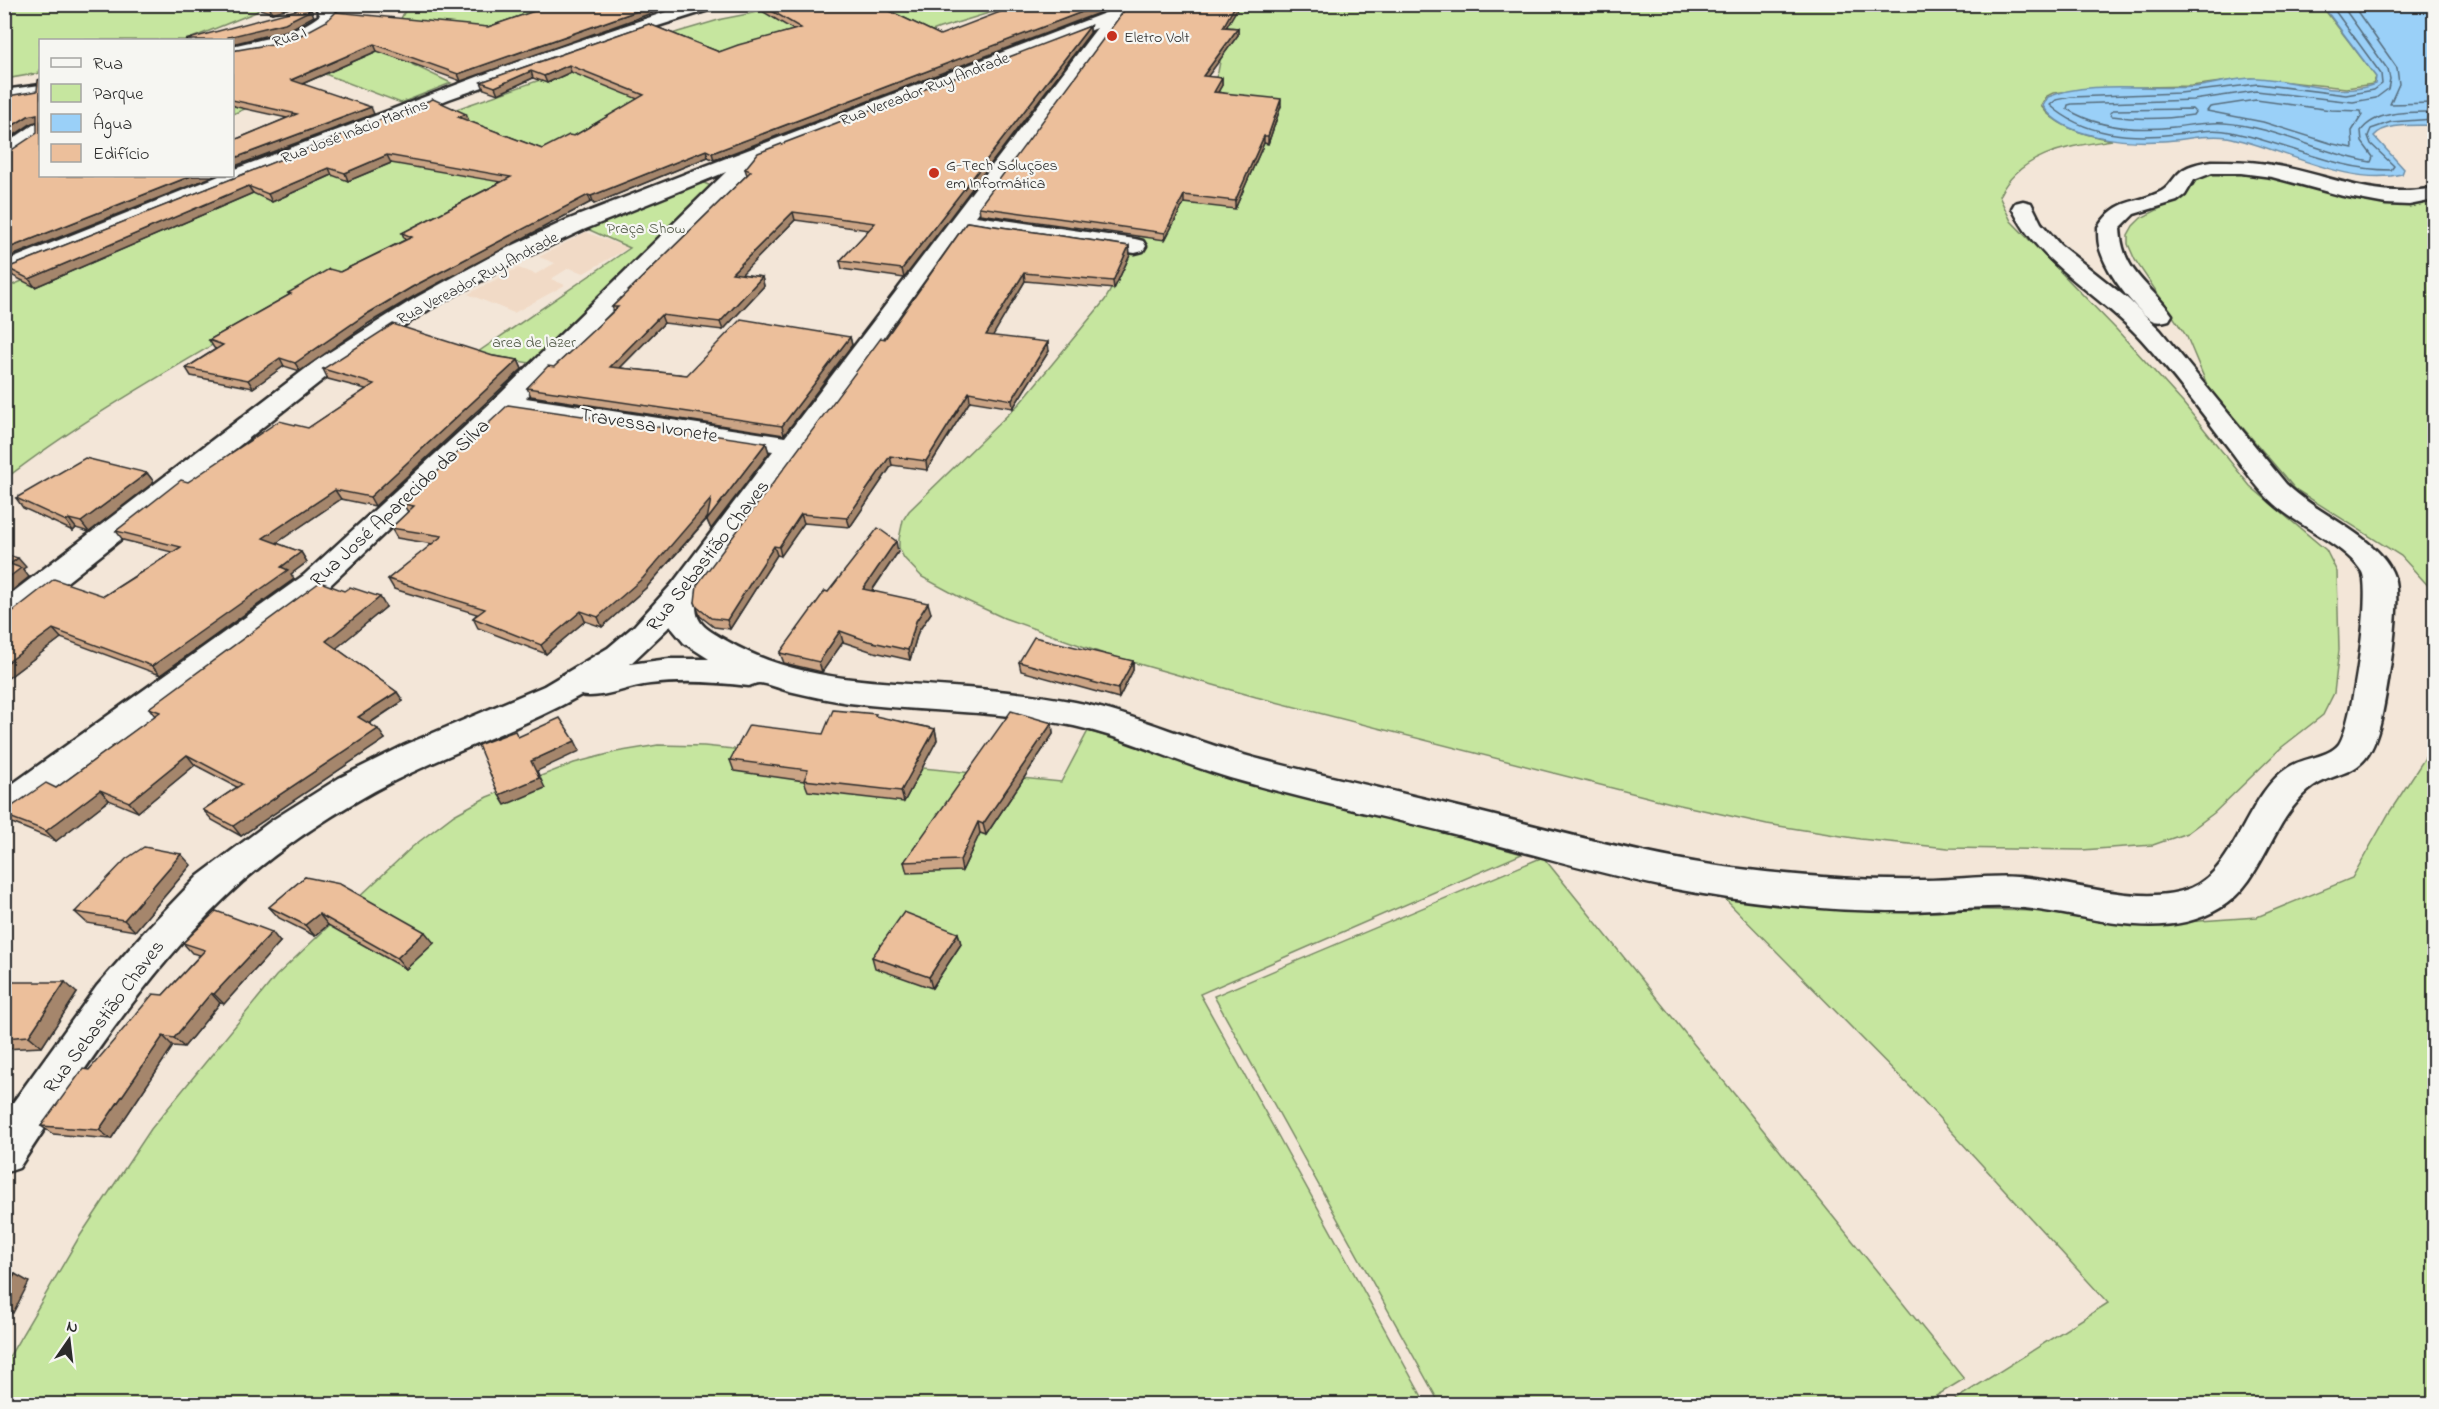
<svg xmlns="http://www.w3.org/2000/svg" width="2439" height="1409" font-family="'Indie Flower',sans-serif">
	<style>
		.built { fill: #f1dac6 }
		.green { fill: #c6e69f; stroke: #788865; stroke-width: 1.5 }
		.water { fill: #9ad0f8; stroke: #6e8ea6; stroke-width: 1.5 }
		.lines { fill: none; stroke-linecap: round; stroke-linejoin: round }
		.shore { stroke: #576d7d; stroke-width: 1.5 }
		.service-casing { stroke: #2b2b2b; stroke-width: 4 }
		.minor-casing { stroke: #2b2b2b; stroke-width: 5 }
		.service { fill: #f6f6f2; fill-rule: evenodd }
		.minor { fill: #f6f6f2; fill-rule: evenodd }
		.wall { fill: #cba485; stroke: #2b2b2b; stroke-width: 1.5 }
		.shaded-wall { fill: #a5866c; stroke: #2b2b2b; stroke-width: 1.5 }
		.building { fill: #ecbf9b; stroke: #2b2b2b; stroke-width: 1.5 }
		.poi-dot { fill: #c8321e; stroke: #f6f6f2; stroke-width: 2 }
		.labels { text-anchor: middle; stroke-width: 4.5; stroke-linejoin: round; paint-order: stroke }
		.far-street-label { font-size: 16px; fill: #2b2b2b; stroke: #f6f6f2 }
		.far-poi-label { font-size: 16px; fill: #2b2b2b; stroke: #f6f6f2; text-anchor: start }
		.far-park-label { font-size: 16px; fill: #525a48; stroke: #f6f6f2 }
		.street-label { font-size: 20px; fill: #2b2b2b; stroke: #f6f6f2 }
	</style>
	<rect width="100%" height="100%" fill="#f3e6d8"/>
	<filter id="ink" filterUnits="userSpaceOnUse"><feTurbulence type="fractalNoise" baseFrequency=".0167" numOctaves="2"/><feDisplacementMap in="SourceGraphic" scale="12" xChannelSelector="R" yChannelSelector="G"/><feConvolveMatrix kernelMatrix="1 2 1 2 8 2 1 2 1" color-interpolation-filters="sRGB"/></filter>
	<g filter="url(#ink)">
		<path class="built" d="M586,232L628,248L584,273L569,268L551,279L565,285L514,313L468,294L518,268L536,274L555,263L539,257Z"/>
		<g class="green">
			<path d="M255,4L259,9L256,12L187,40H40V73L5,79L4,5Z"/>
			<path d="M408,5H595L413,65L451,83L401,103L325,74L233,114V62L393,34Z"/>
			<path d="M795,5H1015L940,28L867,56L219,341C146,384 72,427 5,479V288L334,153L465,106L678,32L722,19Z"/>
			<path d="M1231,5H2321L2376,77L2373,84L2346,88L2251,78L2191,86L2100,88L2053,93L2047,96L2041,106C2056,127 2088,136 2112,140C2068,147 2021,152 1999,196L2011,221L2116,329L2183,403L2250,486L2326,550L2337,572L2339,650L2334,693L2323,715L2282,747L2214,813L2187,833L2153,845L2082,850L1948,848L1860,839L1767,824L1671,803L1256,697L1107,655L1004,618L965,600L922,577L904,558L899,548V539L903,520L909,511L1020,403L1105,300L1190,145L1218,72Z"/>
			<path d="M2237,170L2416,203L2434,202V592L2401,556L2295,489L2208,387L2187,337L2135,260L2128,244V235L2133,226L2141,218L2185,196L2198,178L2210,172Z"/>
			<path d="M704,183L716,188L542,365L475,354L630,248L583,227L692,185Z"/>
			<path d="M1088,731L1522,854L1200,994L1426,1404H5V1364L78,1239L151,1129L276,976L412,847L454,815L487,797L574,763L616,752L658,745L704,746L1061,782Z"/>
			<path d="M2434,744V1404H1948L2108,1303L1920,1097L1718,892L1932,909L2043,911L2112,916L2171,923L2257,917L2352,878L2389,813Z"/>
			<path d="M1543,857L1964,1379L1923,1404H1440L1214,996Z"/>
		</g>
		<path class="water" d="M2322,5H2434V125C2418,126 2385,122 2374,136L2404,169L2402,174C2346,187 2281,147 2227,137C2205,134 2184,140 2163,141C2129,143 2063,139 2043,106L2048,97C2087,80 2151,90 2194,87C2214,85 2236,77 2257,78C2294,79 2338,99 2375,84L2376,77Z"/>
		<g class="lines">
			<g class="shore">
				<path d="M2330,4L2381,74L2382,84L2374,90L2346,95L2258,84L2180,93L2071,97L2056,100L2050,105C2084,136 2131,139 2176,134C2194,132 2213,128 2231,132C2286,143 2334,170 2391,170L2394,166L2371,144L2368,136L2371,129L2391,122L2434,119"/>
				<path d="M2341,4L2388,70L2390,79L2388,89L2376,98L2353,102L2256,91L2193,100L2072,104L2068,105L2067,109C2099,129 2137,131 2174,127C2191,125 2207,122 2224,123C2273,126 2322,154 2371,162L2373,157L2362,142L2361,131C2376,110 2410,112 2434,112"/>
				<path d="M2352,4L2397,68L2399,84L2390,104L2434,103"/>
				<path d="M2256,100L2331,110L2361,111L2362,115L2352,131L2353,148L2333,144L2263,122L2207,111L2210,107Z"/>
				<path d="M2192,109L2195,112L2193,115C2166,119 2139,120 2112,116L2110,113L2113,110Z"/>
			</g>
			<defs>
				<path id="service" d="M1748,4H1790L1786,7H1752Z"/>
				<g id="minor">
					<path d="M314,4H331L338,16C316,46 266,49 232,57V46C263,39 295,35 320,15Z"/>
					<path d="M690,4H717L715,8L626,36L449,99L4,277V262L219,176H232V170L259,160L524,59Z"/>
					<path d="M1115,4H1132L976,216L1135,239L1143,241L1146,246L1143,251L1135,253L967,228L698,593C691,622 704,628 727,641C801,684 884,681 966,688C1003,691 1039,695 1075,702C1139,715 1199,744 1262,760C1337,779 1412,795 1487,814C1574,835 1660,860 1749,870C1808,877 1866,881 1925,880C1956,880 1987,875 2017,877C2069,880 2142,908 2191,888C2237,869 2246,794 2289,767C2304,757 2328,758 2339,744C2352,728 2372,590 2362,572C2348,547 2297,525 2274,504C2256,488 2243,466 2228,447C2200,410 2172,373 2141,339C2099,293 2039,265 2012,208L2015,203L2023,201L2031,203L2041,223L2060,245L2128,299L2160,330L2286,484C2309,506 2337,519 2362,538C2375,548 2389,561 2394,577C2402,603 2387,691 2381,720C2365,792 2334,759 2298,801C2269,833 2259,885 2220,908C2156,947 2076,909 2008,907C1974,906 1940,911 1905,911C1827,911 1747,903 1670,888C1596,873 1524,851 1450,833C1377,815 1303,799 1230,778C1178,763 1128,738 1074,726C1000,710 924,712 849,703C829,700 809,696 789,691C780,689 767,683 759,683C755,683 752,685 749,686C716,682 683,680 650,684C630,686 598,700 581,695C511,734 434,757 364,797C315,825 265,859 225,898C143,977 81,1073 19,1168L4,1173V1115L97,986L146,930L198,876L271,821L339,778L405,745L544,686L608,648L634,626L672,584L773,451L512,412L326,589L17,819L4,823V790L304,575L497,397L726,172L583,230L517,261L433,307L335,370L15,623L4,625V599L317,360L417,297L501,251L567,220L695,170L1110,11ZM1097,28L785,437L526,398L755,166L758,162L757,160ZM670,626L684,643L709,659H669L630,664Z"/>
					<path d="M40,85V97L4,102V90Z"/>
					<path d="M40,123V138L11,159L4,161V145L33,125Z"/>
					<path d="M2212,161C2232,161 2252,161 2272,165C2330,174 2372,200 2434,188V200L2409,205L2386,204L2343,196L2272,177L2241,173H2212L2194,180L2185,195L2177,201L2134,214L2120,228C2122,273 2150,283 2172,315L2169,320C2162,322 2156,323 2150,319C2133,307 2109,275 2102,255C2098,246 2098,237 2098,227C2119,196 2133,206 2162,191C2169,187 2172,180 2178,174C2186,165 2200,163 2212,161Z"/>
				</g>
			</defs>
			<use href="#service" class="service-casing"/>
			<use href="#minor" class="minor-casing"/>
			<use href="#service" class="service"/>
			<use href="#minor" class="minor"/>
		</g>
		<g class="wall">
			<path d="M244,4H304L272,13Z"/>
			<path d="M555,4H677L461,81L377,51L302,84L374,114L232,167V141L287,118L237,107L232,105V51L488,27Z"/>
			<path d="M750,4H875L940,35L1109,9L714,160L708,157L594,204L591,202L416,295L369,323L300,371L284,366L253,388L191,376L186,368L216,349L214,348L209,340L289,295L288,293L340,272L405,240L402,233L501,182L391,163L348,181L332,175L272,202L253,193L35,287L13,276L7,268L433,99L469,121H468L542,149L574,136L638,99L571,72L547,83L533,78L498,94L484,89L481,82L649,24L719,52L794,30Z"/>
			<path d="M1090,26V33L904,278L842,269L840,261L869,230L795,220L741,274L762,277L764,286L723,330L664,323L620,368L687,375L850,337L852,345L784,435L531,396L527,388L554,367L614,311L612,307L747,175L745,169Z"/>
			<path d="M1226,27L1238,28V35L1207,77L1222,78V85L1218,92L1281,106L1268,144L1264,143L1235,209L1184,203L1165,240L980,214L979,207Z"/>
			<path d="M967,222L1129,246L1130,255L1114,289L1025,281L992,336L1049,351L1013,408L970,401L927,470L892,465L850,527L804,523L781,556L777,555L730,629L714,627L700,616L695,602Z"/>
			<path d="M493,356L518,360L522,369L375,506L341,499L276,543L301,552L307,562L291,574L294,579L160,675L61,638L4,681V616L104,596L172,552L123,540L116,531L188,482L308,428L366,389L328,379L323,369Z"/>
			<path d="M766,443L769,453L711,529L707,520L708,518L647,587L602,627L585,621L546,654L478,628L473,618L477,614L394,589L388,579L433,544L397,538L391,528L408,512L403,504Z"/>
			<path d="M147,473L154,482L89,532L76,528L73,531L23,508L16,498Z"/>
			<path d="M898,552L872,591L931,613L918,632L910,660L870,651L843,642L822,672L784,663L780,653L828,592Z"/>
			<path d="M344,591L386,607L336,648L397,692L403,701L369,724L385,739L241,836L212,820L203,810L237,787L195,765L138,812L109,800L56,841L12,823L4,816V812L56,788L155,716L149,708Z"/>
			<path d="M1133,661V670L1119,698L1021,671L1019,662Z"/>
			<path d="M877,717L935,729L937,740L904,802L808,791L804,781L734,771L730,760L823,734Z"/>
			<path d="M1052,723L1053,734L986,835L980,833L962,871L907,873L904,862Z"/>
			<path d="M191,865L135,931L87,923L75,912Z"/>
			<path d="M305,877L434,943L406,969L328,925L315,936L279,918L269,907Z"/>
			<path d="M958,933L961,944L932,988L875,968L872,957Z"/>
			<path d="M280,942L224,1004L220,1003L184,1047L173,1046L111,1139L53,1134L41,1126L89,1070L163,995L200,955L192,953L183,943Z"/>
			<path d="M4,982L77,993L42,1047L4,1049Z"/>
		</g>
		<g class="shaded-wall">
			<path d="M277,4H304L272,13L269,6Z"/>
			<path d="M657,4H677L461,81L458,74Z"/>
			<path d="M1103,4H1113L1109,9L714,160L712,153Z"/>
			<path d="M1236,4H1240L1223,33V27Z"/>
			<path d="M311,10L314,16L289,30L232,44V40H228V37Z"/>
			<path d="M1090,26V33L904,278L902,269Z"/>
			<path d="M1238,28V35L1203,83V76Z"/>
			<path d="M374,44L377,51L295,87L291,80Z"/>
			<path d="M569,65L571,72L547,83L544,76Z"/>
			<path d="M531,71L533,78L498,94L495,87Z"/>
			<path d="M1222,78V85L1214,99V92Z"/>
			<path d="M1281,99V106L1268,144V136Z"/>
			<path d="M371,107L374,114L232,167V159Z"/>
			<path d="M37,114L40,121L32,123L4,142V131L28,116Z"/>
			<path d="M466,114L469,121L461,124L458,117Z"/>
			<path d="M1264,136V143L1235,209V201Z"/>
			<path d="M706,150L708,157L594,204L591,196Z"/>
			<path d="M387,155L391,163L348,181L345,173Z"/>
			<path d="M329,168L332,175L272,202L268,194Z"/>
			<path d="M191,176H214L4,259V250Z"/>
			<path d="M248,186L253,193L35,287L29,279Z"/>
			<path d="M588,195L591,202L416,295L369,323L300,371L295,363L365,315L412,287Z"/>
			<path d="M1184,195V203L1165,240V233Z"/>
			<path d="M793,212L795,220L734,282L732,273Z"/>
			<path d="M1129,246L1130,255L1114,289L1113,281Z"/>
			<path d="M1024,273L1025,281L988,344L986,335Z"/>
			<path d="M762,277L764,286L723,330L720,322Z"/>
			<path d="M661,315L664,323L613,375L610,367Z"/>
			<path d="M850,337L852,345L784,435L782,426Z"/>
			<path d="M1048,342L1049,351L1013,408L1012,400Z"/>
			<path d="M280,358L284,366L253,388L248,380Z"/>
			<path d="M518,360L522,369L375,506L370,497Z"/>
			<path d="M969,392L970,401L927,470L926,461Z"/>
			<path d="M766,443L769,453L711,529L707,520Z"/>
			<path d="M890,456L892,465L850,527L847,518Z"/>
			<path d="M147,473L154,482L89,532L81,522Z"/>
			<path d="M335,490L341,499L269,548L263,538Z"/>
			<path d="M711,499L715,509L647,587L602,627L598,617Z"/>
			<path d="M801,514L804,523L781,556L779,547Z"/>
			<path d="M69,519L76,528L73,531L66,521Z"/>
			<path d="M896,541L898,552L866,599L863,589Z"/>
			<path d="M774,546L777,555L730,629L727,620Z"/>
			<path d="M301,552L307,562L291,574L294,579L160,675L152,666Z"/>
			<path d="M18,558L26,567L23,569L29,577L4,597V581L10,564Z"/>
			<path d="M380,597L386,607L333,651L326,641Z"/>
			<path d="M928,603L931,613L918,632L910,660L908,650L916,621Z"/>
			<path d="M581,611L585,621L546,654L541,645Z"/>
			<path d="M53,629L61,638L4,681V665Z"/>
			<path d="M840,631L843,642L822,672L819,662Z"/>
			<path d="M1133,661V670L1119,698L1118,689Z"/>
			<path d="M397,692L403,701L365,726L358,717Z"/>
			<path d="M1052,723L1053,734L986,835L983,824Z"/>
			<path d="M378,729L385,739L241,836L233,826Z"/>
			<path d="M935,729L937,740L904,802L901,791Z"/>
			<path d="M575,741L580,751L537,771L545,788L505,805L499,795L531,761Z"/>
			<path d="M187,755L195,765L138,812L129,802Z"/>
			<path d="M100,790L109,800L56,841L46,831Z"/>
			<path d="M978,822L980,833L962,871L960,860Z"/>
			<path d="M181,854L191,865L135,931L124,920Z"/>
			<path d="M319,914L328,925L315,936L305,925Z"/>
			<path d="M272,932L280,942L224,1004L214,994Z"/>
			<path d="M425,932L434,943L406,969L397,958Z"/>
			<path d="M958,933L961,944L932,988L929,977Z"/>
			<path d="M65,982L77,993L42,1047L29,1036Z"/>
			<path d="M211,993L220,1003L184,1047L174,1038Z"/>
			<path d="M163,1036L173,1046L111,1139L99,1130Z"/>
			<path d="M15,1274L29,1282L13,1313L4,1308V1295Z"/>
			<path d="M4,1309L11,1313L4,1323Z"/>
		</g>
		<g class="building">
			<path d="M262,4H277L269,6Z"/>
			<path d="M555,4H657L458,74L374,44L291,80L371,107L232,159V141L297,114L232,100V51L272,44L301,35L327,21L336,12L488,27Z"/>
			<path d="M760,4H875L940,35L1021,4H1103L712,153L706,150L591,196L588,195L412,287L365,315L295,363L280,358L248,380L186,368L223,345L209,340L291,294L288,293L329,269L340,272L412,237L402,233L511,177L387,155L345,173L329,168L268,194L248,186L29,279L7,268L433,99L466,114L458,117L542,149L569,135L574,136L644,95L569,65L544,76L531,71L495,87L481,82L649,24L719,52L738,45L801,28Z"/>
			<path d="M1129,4H1236L1223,27L1238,28L1203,76L1222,78L1214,92L1281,99L1268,136H1264L1235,201L1184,195L1165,233L979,207Z"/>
			<path d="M300,9L311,10L285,23L228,37V40H185Z"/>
			<path d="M1090,26L902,269L840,261L875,223L793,212L732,273L762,277L720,322L661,315L610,367L687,375L741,319L850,337L782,426L527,388L548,366L554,367L618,307H612L751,171L745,169L758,153Z"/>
			<path d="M40,79V176H191L4,250V154L7,153L37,133V114L28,116L4,131V98L8,96L37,91L38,80Z"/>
			<path d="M967,222L1129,246L1113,281L1024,273L986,335L1048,342L1012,400L969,392L926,461L890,456L847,518L801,514L779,547L774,546L727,620L711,618L697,607L695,602L697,585L881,338L885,339Z"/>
			<path d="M393,324L493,356L518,360L370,497L335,490L263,538L301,552L281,567L288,570L152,666L53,629L4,665V616L8,615L54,579L104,596L181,547L116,531L181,480L188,482L279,421L308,428L374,384L323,369Z"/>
			<path d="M508,405L766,443L707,520L711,499L643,578L598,617L581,611L541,645L473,618L485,609L388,579L442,536L391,528L414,506L403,504Z"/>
			<path d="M85,458L147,473L81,522L69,519L66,521L16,498Z"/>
			<path d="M878,528L896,541L863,589L928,603L916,621L908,650L868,641L840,631L819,662L780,653L825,591L828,592Z"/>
			<path d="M4,554L18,558L10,564L21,568L4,581Z"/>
			<path d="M320,582L344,591L350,587L380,597L326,641L397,692L358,717L378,729L233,826L203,810L242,784L187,755L129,802L100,790L46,831L4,815V812L46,783L56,788L160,712L149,708Z"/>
			<path d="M1034,637L1133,661L1118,689L1019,662Z"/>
			<path d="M833,710L876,714L875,716L935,729L901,791L804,780L808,770L730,760L749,725L823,734Z"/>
			<path d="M1011,711L1052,723L983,824L978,822L960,860L904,862Z"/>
			<path d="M560,718L575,741L531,761L539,778L499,795L478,745L515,731L518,737Z"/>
			<path d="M144,847L181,854L124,920L75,912L126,859Z"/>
			<path d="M305,877L340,884L425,932L397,958L319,914L305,925L269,907Z"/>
			<path d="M216,911L272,932L214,994L211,993L174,1038L163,1036L99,1130L41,1126L83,1069L89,1070L153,994L163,995L205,950L183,943Z"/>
			<path d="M904,912L958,933L929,977L872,957Z"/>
			<path d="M4,982H65L29,1036L4,1038Z"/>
			<path d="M4,1274H15L4,1295Z"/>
		</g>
	</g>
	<g class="poi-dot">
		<circle cx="1112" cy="36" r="6"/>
		<circle cx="934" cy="173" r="6"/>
	</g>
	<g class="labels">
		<g class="far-street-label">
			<text transform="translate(289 36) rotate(-19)" y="6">Rua I</text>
			<text transform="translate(924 88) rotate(-21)" y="6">Rua Vereador Ruy Andrade</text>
			<text transform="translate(354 130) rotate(-21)" y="6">Rua José Inácio Martins</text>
			<text transform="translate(477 277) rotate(-28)" y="6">Rua Vereador Ruy Andrade</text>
		</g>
		<g class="far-poi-label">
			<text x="1124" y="42">Eletro Volt</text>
			<text x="946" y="170">G-Tech Soluções<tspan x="946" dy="18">em Informática</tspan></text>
		</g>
		<g class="far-park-label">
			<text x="646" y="233">Praça Show</text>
			<text x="534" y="347">area de lazer</text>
		</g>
		<g class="street-label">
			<text transform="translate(649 424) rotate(9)" y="7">Travessa Ivonete</text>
			<text transform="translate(399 502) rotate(-43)" y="7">Rua José Aparecido da Silva</text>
			<text transform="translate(707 555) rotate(-52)" y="7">Rua Sebastião Chaves</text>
			<text transform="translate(103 1016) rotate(-53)" y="7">Rua Sebastião Chaves</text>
		</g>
	</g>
	<rect width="2439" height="1409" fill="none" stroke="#f6f6f2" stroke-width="24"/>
	<rect x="12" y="12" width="2415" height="1385" fill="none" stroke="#2b2b2b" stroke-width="2" filter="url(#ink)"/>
	<rect x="39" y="39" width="195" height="138" fill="#f6f6f2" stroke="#a5a5a2" stroke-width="1.5"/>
	<rect x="51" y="58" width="30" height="9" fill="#f6f6f2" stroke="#a5a5a2" stroke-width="1.5"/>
	<text x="93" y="69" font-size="18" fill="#2b2b2b">Rua</text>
	<rect x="51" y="84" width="30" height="18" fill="#c6e69f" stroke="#a5a5a2" stroke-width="1.5"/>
	<text x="93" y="99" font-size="18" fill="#2b2b2b">Parque</text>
	<rect x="51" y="114" width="30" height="18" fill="#9ad0f8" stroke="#a5a5a2" stroke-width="1.5"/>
	<text x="93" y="129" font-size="18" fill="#2b2b2b">Água</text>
	<rect x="51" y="144" width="30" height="18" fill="#ecbf9b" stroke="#a5a5a2" stroke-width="1.5"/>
	<text x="93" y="159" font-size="18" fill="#2b2b2b">Edifício</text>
	<g transform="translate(69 1340) rotate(14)" stroke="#f6f6f2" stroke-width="4.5" paint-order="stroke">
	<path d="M0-4.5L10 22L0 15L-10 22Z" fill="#2b2b2b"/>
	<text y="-9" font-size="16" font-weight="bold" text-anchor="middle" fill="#2b2b2b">N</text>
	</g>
</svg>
